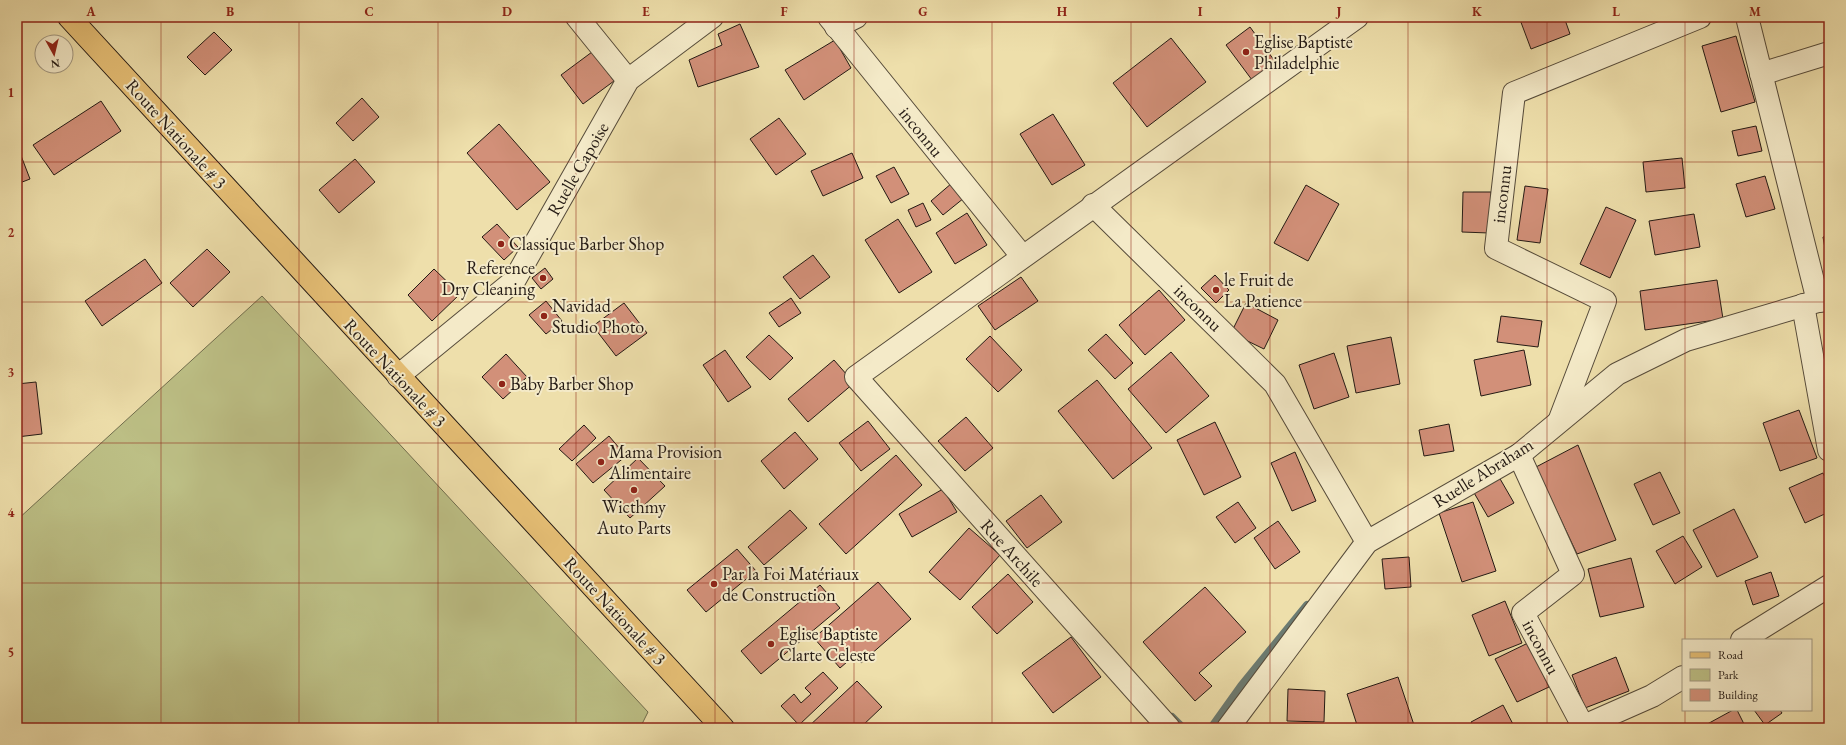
<svg xmlns="http://www.w3.org/2000/svg" width="1846" height="745" font-family="'EB Garamond',serif">
	<style>
		.green { fill: #bdc086; stroke: #706d4d }
		.lines { fill: none; stroke-linecap: round; stroke-linejoin: round }
		.stream { stroke: #6b7b72; stroke-width: 8 }
		.building { fill: #d29079; stroke: #241a14 }
		.minor-casing { stroke: #564b3a; stroke-width: 24 }
		.major-casing { stroke: #241a14; stroke-width: 24 }
		.minor { stroke: #f4eac8; stroke-width: 22 }
		.major { stroke: #e7c076; stroke-width: 22 }
		.grid { fill: none; stroke: #8f2418; stroke-width: 1; stroke-opacity: 0.55 }
		.poi-dot { fill: #8f2418; stroke: #f4eac8; stroke-width: 1.5 }
		.labels { text-anchor: middle; stroke-width: 4; stroke-linejoin: round; paint-order: stroke }
		.poi-label { font-size: 18px; fill: #241a14; stroke: #f4eac8; text-anchor: start }
		.street-label { font-size: 18px; fill: #241a14; stroke: #f4eac8 }
		.neatline { fill: none; stroke: #8f2418; stroke-width: 1.5 }
		.grid-label { font-size: 13px; text-anchor: middle; font-weight: bold; fill: #8f2418 }
	</style>
	<rect width="100%" height="100%" fill="#eedfab"/>
	<filter id="stains"><feTurbulence type="fractalNoise" baseFrequency=".005" numOctaves="4"/><feColorMatrix values="0 0 0 0 .2 0 0 0 0 .09 0 0 0 0 .02 0 0 0 .5 -.17"/></filter>
	<radialGradient id="worn" r=".72"><stop offset=".6" stop-color="#630" stop-opacity="0"/><stop offset="1" stop-color="#630" stop-opacity=".3"/></radialGradient>
	<path class="green" d="M262,296L648,712L640,728H17V520Z"/>
	<g class="lines">
		<g class="stream">
			<path d="M1172,717L1183,728"/>
			<path d="M1211,728L1241,686L1307,605"/>
		</g>
	</g>
	<g class="building">
		<path d="M1519,17H1564L1570,34L1531,49Z"/>
		<path d="M740,24L759,67L698,87L689,60L722,45L718,34Z"/>
		<path d="M1250,27L1279,67L1255,84L1226,45Z"/>
		<path d="M214,32L232,50L205,75L187,57Z"/>
		<path d="M1736,36L1755,102L1721,112L1702,46Z"/>
		<path d="M1171,38L1206,82L1147,127L1113,83Z"/>
		<path d="M835,40L851,68L804,100L785,70Z"/>
		<path d="M592,52L614,81L583,104L561,75Z"/>
		<path d="M362,98L379,117L353,141L336,123Z"/>
		<path d="M101,101L121,131L54,175L33,145Z"/>
		<path d="M1053,114L1085,165L1052,185L1020,134Z"/>
		<path d="M779,118L806,154L776,175L750,139Z"/>
		<path d="M499,124L550,182L517,210L467,153Z"/>
		<path d="M1756,126L1762,151L1738,156L1732,131Z"/>
		<path d="M20,153L30,179L17,184V154Z"/>
		<path d="M852,153L863,178L823,196L811,171Z"/>
		<path d="M1682,158L1685,188L1646,192L1643,162Z"/>
		<path d="M355,159L375,182L339,213L319,190Z"/>
		<path d="M894,167L909,194L891,203L876,176Z"/>
		<path d="M1765,176L1775,209L1746,217L1736,184Z"/>
		<path d="M952,183L964,198L943,215L931,201Z"/>
		<path d="M1306,185L1339,204L1308,261L1274,243Z"/>
		<path d="M1525,186L1548,189L1540,243L1517,240Z"/>
		<path d="M1463,192H1491L1489,233L1462,232Z"/>
		<path d="M923,203L931,220L916,227L908,210Z"/>
		<path d="M1606,207L1636,220L1610,278L1580,264Z"/>
		<path d="M967,213L987,245L955,264L936,233Z"/>
		<path d="M1694,214L1700,247L1655,255L1649,221Z"/>
		<path d="M898,219L932,272L899,293L865,240Z"/>
		<path d="M497,224L518,247L504,260L482,237Z"/>
		<path d="M1829,235V271L1823,237Z"/>
		<path d="M207,249L230,272L193,307L170,283Z"/>
		<path d="M813,255L830,277L800,299L783,277Z"/>
		<path d="M145,259L162,283L102,326L85,301Z"/>
		<path d="M545,268L553,279L541,289L532,278Z"/>
		<path d="M434,269L460,294L432,321L408,295Z"/>
		<path d="M1215,275L1229,290L1216,303L1201,288Z"/>
		<path d="M1021,277L1038,301L995,330L978,306Z"/>
		<path d="M1717,280L1723,319L1645,330L1640,291Z"/>
		<path d="M1159,290L1185,320L1145,355L1119,325Z"/>
		<path d="M791,298L801,313L779,327L769,313Z"/>
		<path d="M546,301L562,321L546,334L529,315Z"/>
		<path d="M624,303L647,333L616,356L593,326Z"/>
		<path d="M1246,303L1278,320L1264,349L1231,333Z"/>
		<path d="M1501,316L1542,321L1538,347L1497,342Z"/>
		<path d="M1106,334L1133,363L1115,379L1088,350Z"/>
		<path d="M769,335L793,358L770,380L746,357Z"/>
		<path d="M990,336L1022,370L998,392L966,359Z"/>
		<path d="M1391,337L1400,384L1356,393L1347,346Z"/>
		<path d="M725,350L751,387L728,402L703,365Z"/>
		<path d="M1524,350L1531,385L1481,396L1474,360Z"/>
		<path d="M1171,352L1209,396L1166,433L1128,389Z"/>
		<path d="M1334,353L1349,397L1314,409L1299,365Z"/>
		<path d="M506,354L527,377L503,399L482,377Z"/>
		<path d="M834,360L854,383L808,422L788,399Z"/>
		<path d="M1097,380L1152,448L1113,479L1058,411Z"/>
		<path d="M36,382L42,434L17,437V384Z"/>
		<path d="M1799,410L1817,458L1780,471L1763,423Z"/>
		<path d="M966,417L993,448L965,471L938,441Z"/>
		<path d="M868,421L890,449L861,471L839,443Z"/>
		<path d="M1215,422L1241,477L1204,495L1177,440Z"/>
		<path d="M1449,424L1454,451L1424,456L1419,430Z"/>
		<path d="M584,425L596,438L572,461L559,449Z"/>
		<path d="M795,432L818,459L784,489L761,461Z"/>
		<path d="M609,436L626,456L593,483L576,464Z"/>
		<path d="M1578,445L1616,540L1577,554L1536,467Z"/>
		<path d="M1295,452L1316,501L1292,511L1271,463Z"/>
		<path d="M896,455L922,485L846,554L819,524Z"/>
		<path d="M638,458L665,486L630,518L604,490Z"/>
		<path d="M1660,472L1680,513L1653,525L1634,484Z"/>
		<path d="M1823,473L1829,486V512L1805,523L1789,488Z"/>
		<path d="M1499,477L1514,503L1488,517L1473,491Z"/>
		<path d="M943,489L957,512L912,537L899,514Z"/>
		<path d="M1041,495L1062,522L1027,548L1006,521Z"/>
		<path d="M1238,502L1256,528L1235,543L1216,517Z"/>
		<path d="M1473,502L1496,571L1462,582L1439,513Z"/>
		<path d="M1734,509L1758,557L1717,577L1693,530Z"/>
		<path d="M790,510L807,528L764,565L748,547Z"/>
		<path d="M1278,521L1300,552L1275,569L1254,538Z"/>
		<path d="M969,528L1000,555L960,600L929,572Z"/>
		<path d="M1683,536L1702,567L1675,584L1656,551Z"/>
		<path d="M737,549L756,571L706,612L687,590Z"/>
		<path d="M1409,557L1411,587L1385,589L1382,559Z"/>
		<path d="M1631,558L1644,607L1600,617L1588,569Z"/>
		<path d="M1771,572L1779,596L1753,605L1745,581Z"/>
		<path d="M1008,574L1033,602L997,634L972,607Z"/>
		<path d="M878,582L911,619L861,663L854,656L840,668L814,638Z"/>
		<path d="M820,585L840,608L761,674L741,651Z"/>
		<path d="M1205,587L1246,632L1199,673L1212,686L1195,701L1143,642Z"/>
		<path d="M1505,601L1522,643L1489,656L1472,615Z"/>
		<path d="M1071,637L1101,677L1053,713L1022,673Z"/>
		<path d="M1528,643L1549,687L1517,702L1495,659Z"/>
		<path d="M1616,657L1629,691L1585,708L1572,675Z"/>
		<path d="M823,672L838,688L799,725L781,706L794,694L801,703L811,694L805,688Z"/>
		<path d="M1398,677L1415,728H1358L1347,694Z"/>
		<path d="M857,681L882,707L860,728H807Z"/>
		<path d="M1288,689L1325,691L1324,722L1287,721Z"/>
		<path d="M1503,705L1515,728H1474L1471,722Z"/>
		<path d="M1733,710H1737L1746,728H1700Z"/>
		<path d="M1754,710H1780L1782,713L1765,725Z"/>
	</g>
	<g class="lines">
		<defs>
			<g id="minor">
				<path d="M577,17L628,80"/>
				<path d="M829,17L1022,256"/>
				<path d="M1747,17L1818,301"/>
				<path d="M836,27L856,17"/>
				<path d="M1761,74L1829,53"/>
				<path d="M1093,205L1275,384L1367,542"/>
				<path d="M1803,305L1829,450"/>
				<path d="M398,376L514,281L628,80L712,17"/>
				<path d="M1560,419L1605,301L1496,248L1514,93L1700,17"/>
				<path d="M1519,455L1573,574L1523,613L1584,728"/>
				<path d="M1742,640L1829,586"/>
				<path d="M1584,726L1652,696L1683,677"/>
				<path d="M1169,728L856,377L1357,17"/>
				<path d="M1228,728L1367,542L1519,455L1617,374L1686,340L1818,301L1829,300"/>
			</g>
			<path id="major" d="M69,17L723,728"/>
		</defs>
		<use href="#minor" class="minor-casing"/>
		<use href="#major" class="major-casing"/>
		<use href="#minor" class="minor"/>
		<use href="#major" class="major"/>
	</g>
	<path class="grid" d="M161,17V728M299,17V728M438,17V728M576,17V728M715,17V728M854,17V728M992,17V728M1131,17V728M1270,17V728M1408,17V728M1547,17V728M1685,17V640M17,162H1829M17,302H1829M17,443H1829M17,583H1829M1685,710V728"/>
	<g class="poi-dot">
		<circle cx="1246" cy="52" r="4"/>
		<circle cx="501" cy="244" r="4"/>
		<circle cx="543" cy="278" r="4"/>
		<circle cx="1216" cy="290" r="4"/>
		<circle cx="544" cy="316" r="4"/>
		<circle cx="502" cy="384" r="4"/>
		<circle cx="601" cy="462" r="4"/>
		<circle cx="634" cy="490" r="4"/>
		<circle cx="714" cy="584" r="4"/>
		<circle cx="771" cy="644" r="4"/>
	</g>
	<g class="labels">
		<g class="poi-label">
			<text x="1254" y="48">Eglise Baptiste<tspan x="1254" dy="21">Philadelphie</tspan></text>
			<text x="509" y="250">Classique Barber Shop</text>
			<text x="535" y="274" text-anchor="end">Reference<tspan x="535" dy="21">Dry Cleaning</tspan></text>
			<text x="1224" y="286">le Fruit de<tspan x="1224" dy="21">La Patience</tspan></text>
			<text x="552" y="312">Navidad<tspan x="552" dy="21">Studio Photo</tspan></text>
			<text x="510" y="390">Baby Barber Shop</text>
			<text x="609" y="458">Mama Provision<tspan x="609" dy="21">Alimentaire</tspan></text>
			<text x="634" y="513" text-anchor="middle">Wicthmy<tspan x="634" dy="21">Auto Parts</tspan></text>
			<text x="722" y="580">Par la Foi Matériaux<tspan x="722" dy="21">de Construction</tspan></text>
			<text x="779" y="640">Eglise Baptiste<tspan x="779" dy="21">Clarte Celeste</tspan></text>
		</g>
		<g class="street-label">
			<text transform="translate(921 132) rotate(51)" y="6">inconnu</text>
			<text transform="translate(176 134) rotate(48)" y="6">Route Nationale # 3</text>
			<text transform="translate(578 169) rotate(-60)" y="6">Ruelle Capoise</text>
			<text transform="translate(1502 194) rotate(-83)" y="6">inconnu</text>
			<text transform="translate(1198 308) rotate(44)" y="6">inconnu</text>
			<text transform="translate(395 373) rotate(47)" y="6">Route Nationale # 3</text>
			<text transform="translate(1483 473) rotate(-32)" y="6">Ruelle Abraham</text>
			<text transform="translate(1012 553) rotate(48)" y="6">Rue Archile</text>
			<text transform="translate(615 611) rotate(47)" y="6">Route Nationale # 3</text>
			<text transform="translate(1541 647) rotate(62)" y="6">inconnu</text>
		</g>
	</g>
	<rect width="1846" height="745" fill="none" stroke="#eedfab" stroke-width="44"/>
	<rect x="1682" y="639" width="130" height="72" fill="#f4eac8" stroke="#a19780"/>
	<rect x="1690" y="652" width="20" height="6" fill="#e7c076" stroke="#a19780"/>
	<text x="1718" y="659" font-size="12" fill="#241a14">Road</text>
	<rect x="1690" y="669" width="20" height="12" fill="#bdc086" stroke="#a19780"/>
	<text x="1718" y="679" font-size="12" fill="#241a14">Park</text>
	<rect x="1690" y="689" width="20" height="12" fill="#d29079" stroke="#a19780"/>
	<text x="1718" y="699" font-size="12" fill="#241a14">Building</text>
	<g transform="translate(54 54) rotate(172)"><circle r="19" fill="#f4eac8" stroke="#a19780"/>
	<path d="M0-3L7 15L0 10L-7 15Z" fill="#8f2418"/>
	<text y="-6" font-size="11" font-weight="bold" text-anchor="middle" fill="#241a14">N</text>
	</g>
	<rect x="22" y="22" width="1802" height="701" class="neatline"/>
	<g class="grid-label">
		<text x="91" y="16">A</text>
		<text x="230" y="16">B</text>
		<text x="369" y="16">C</text>
		<text x="507" y="16">D</text>
		<text x="646" y="16">E</text>
		<text x="784" y="16">F</text>
		<text x="923" y="16">G</text>
		<text x="1062" y="16">H</text>
		<text x="1200" y="16">I</text>
		<text x="1339" y="16">J</text>
		<text x="1477" y="16">K</text>
		<text x="1616" y="16">L</text>
		<text x="1755" y="16">M</text>
		<text x="11" y="97">1</text>
		<text x="11" y="237">2</text>
		<text x="11" y="377">3</text>
		<text x="11" y="517">4</text>
		<text x="11" y="657">5</text>
	</g>
	<rect width="100%" height="100%" filter="url(#stains)"/>
	<rect width="100%" height="100%" fill="url(#worn)"/>
</svg>
